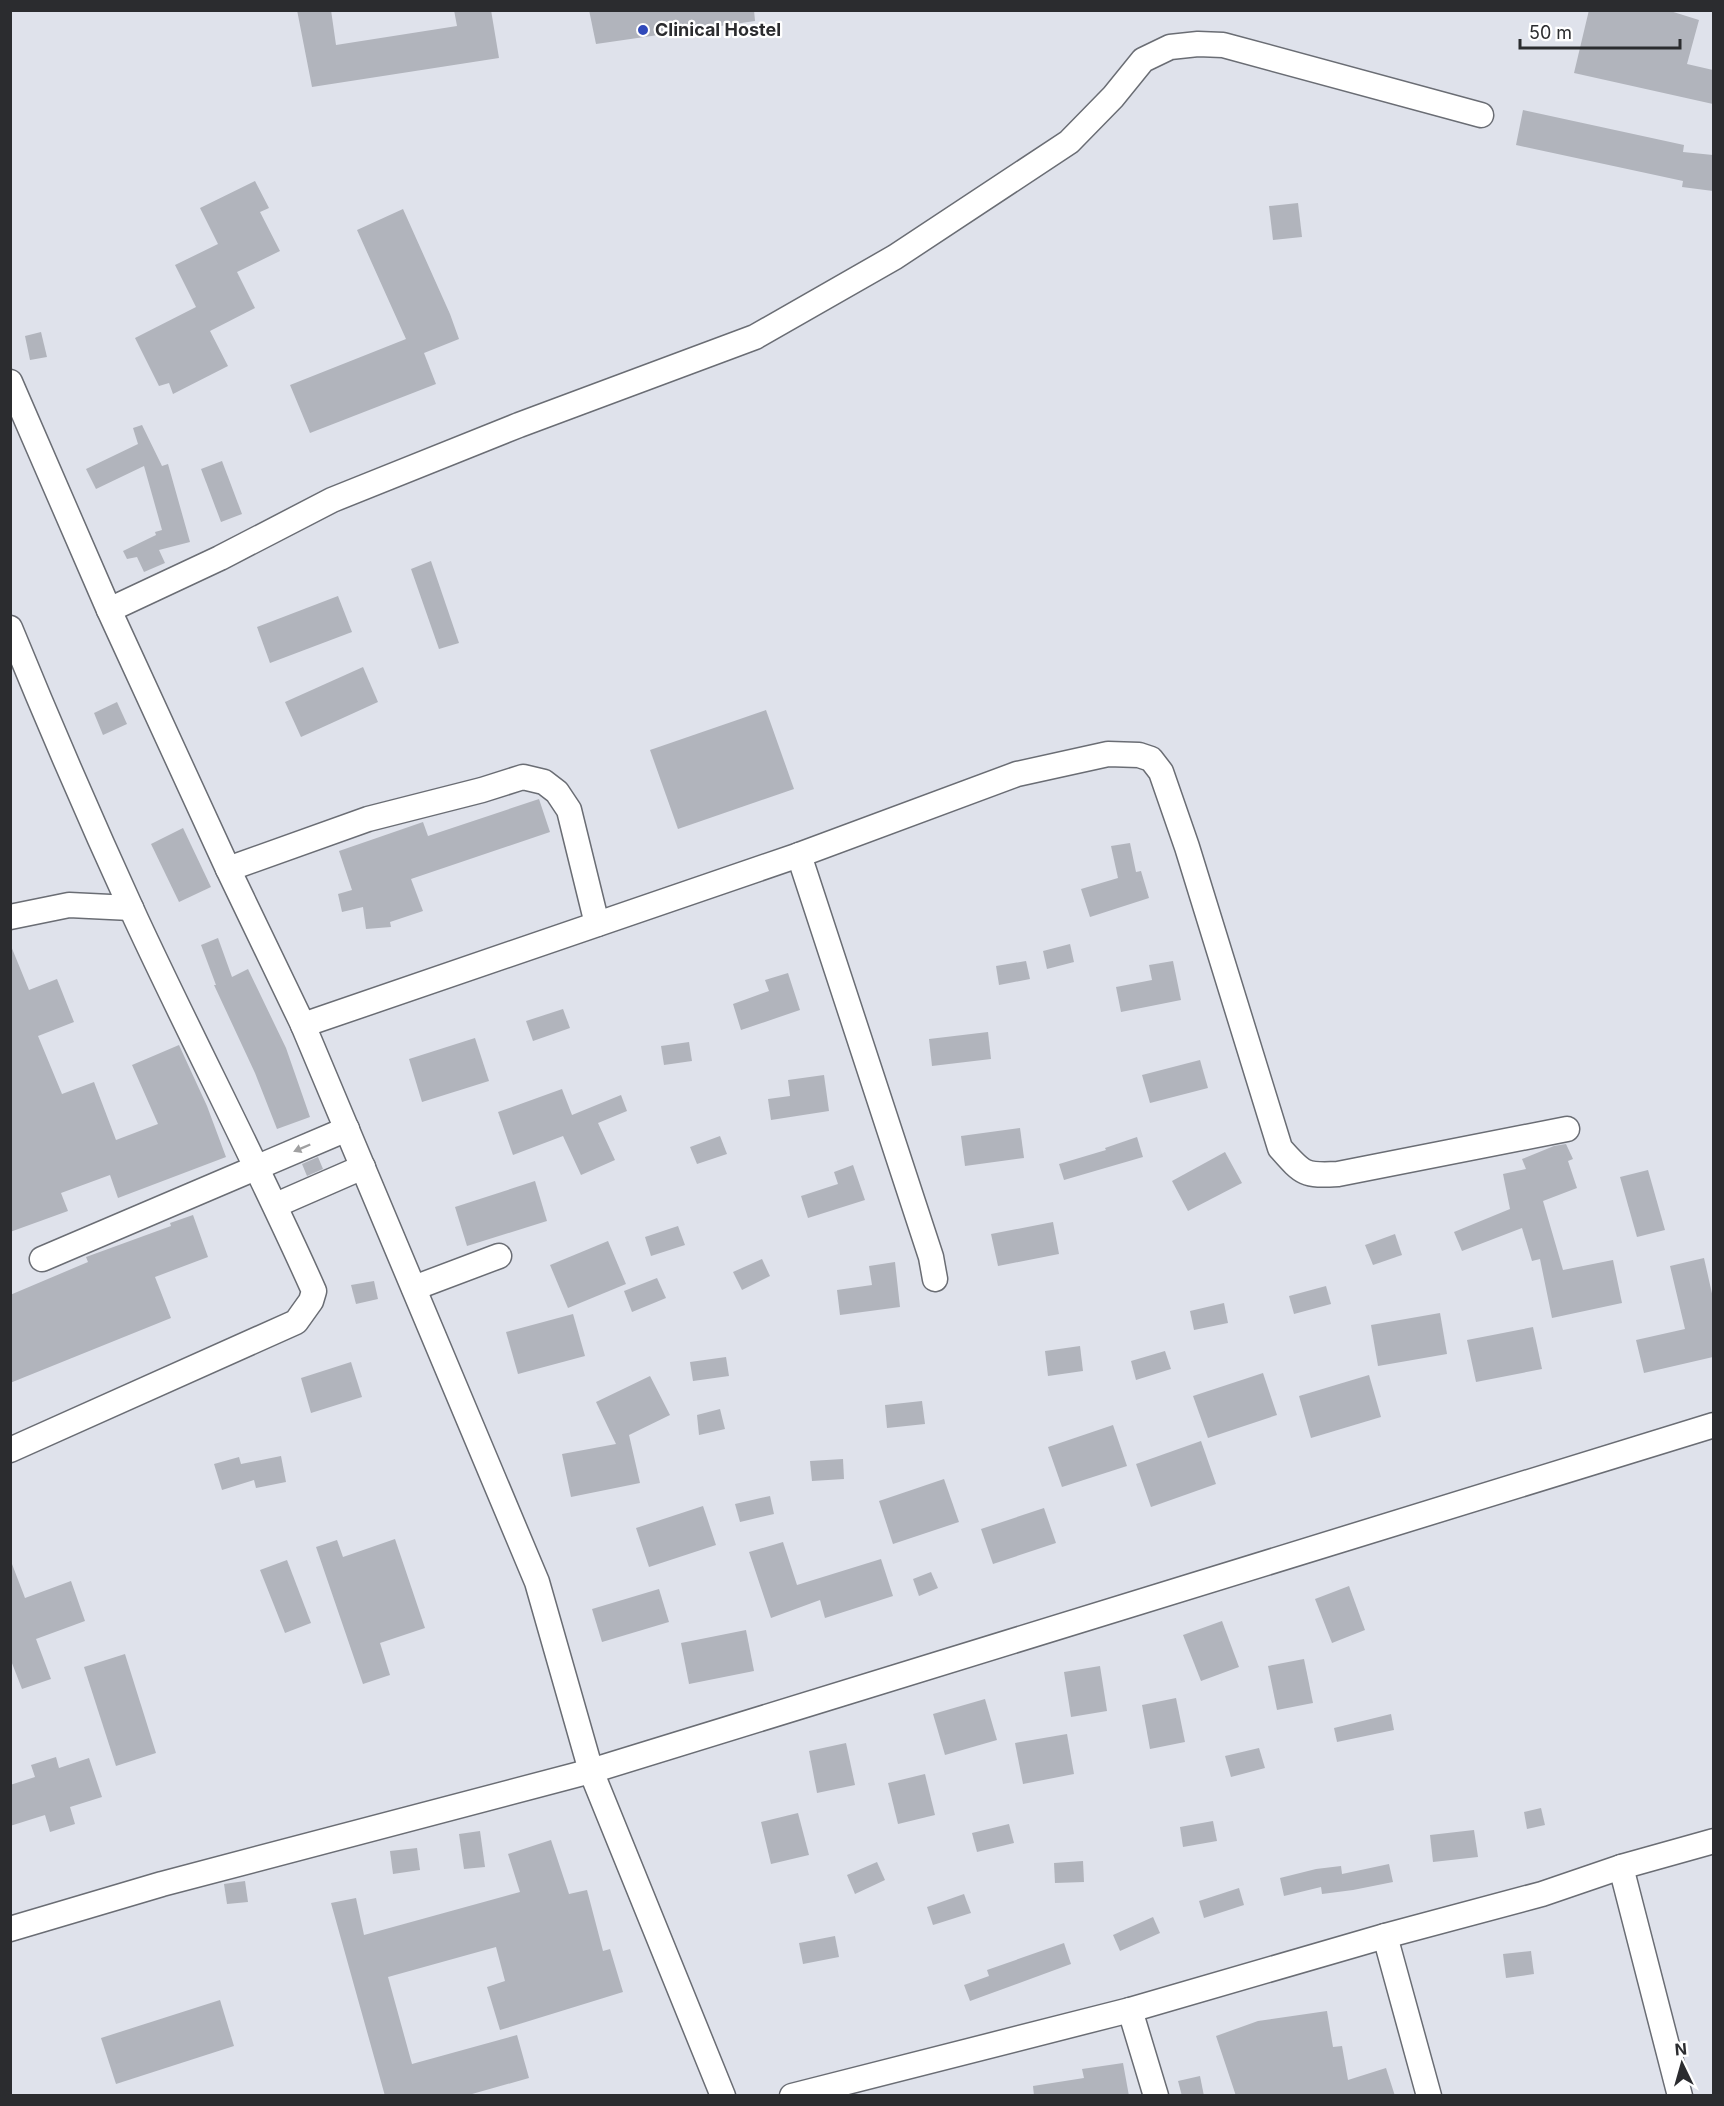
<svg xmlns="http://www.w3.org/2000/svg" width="1724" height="2106" font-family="Inter,sans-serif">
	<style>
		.building { fill: #b1b4bc }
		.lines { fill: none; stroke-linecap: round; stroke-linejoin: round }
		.minor-casing { stroke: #6a6d74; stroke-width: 27 }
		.minor { stroke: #fff; stroke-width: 24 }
		.oneway { fill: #a0a0a1 }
		.poi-dot { fill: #3049ba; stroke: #fff; stroke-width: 2 }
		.labels { text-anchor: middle; stroke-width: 4.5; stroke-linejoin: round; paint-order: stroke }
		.poi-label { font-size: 18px; font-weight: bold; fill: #2b2c2f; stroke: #fff; text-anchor: start }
	</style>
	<rect width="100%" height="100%" fill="#dfe2eb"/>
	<g class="building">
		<path d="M297,10H331L336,45L457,26L454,10H491L499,58L312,87Z"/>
		<path d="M589,10H754L755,21L596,44Z"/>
		<path d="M1589,10H1667L1699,20L1687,64L1713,70V104L1574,73Z"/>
		<path d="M1523,110L1684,145L1683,152L1713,155V191L1682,187L1683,181L1516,145Z"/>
		<path d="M255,181L269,208L260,212L280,251L237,272L255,308L210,331L228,366L173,394L169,383L159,386L135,338L196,307L175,265L218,244L200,208Z"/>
		<path d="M1298,203L1302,237L1273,240L1269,206Z"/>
		<path d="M403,209L450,314L459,339L424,353L436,384L310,433L290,385L406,339L357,230Z"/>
		<path d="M41,332L47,357L30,360L25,336Z"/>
		<path d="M142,425L162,466L168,464L190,542L159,550L165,563L144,572L137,557L127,559L123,551L156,535L155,532L162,530L144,466L96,489L86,469L138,444L133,428Z"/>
		<path d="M222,461L242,514L221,522L201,469Z"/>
		<path d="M431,561L459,643L439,649L411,569Z"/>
		<path d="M338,596L352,632L270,663L257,627Z"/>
		<path d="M363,667L378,702L301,737L285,702Z"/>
		<path d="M117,702L127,724L103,735L94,713Z"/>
		<path d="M766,710L794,789L678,829L650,750Z"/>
		<path d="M539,799L550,832L411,879L423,911L390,922L391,927L366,929L363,907L342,912L338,894L352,890L339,851L423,822L428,836Z"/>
		<path d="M183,828L211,887L179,902L151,844Z"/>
		<path d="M1130,843L1136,872L1141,871L1149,898L1090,917L1081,889L1118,878L1111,846Z"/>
		<path d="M218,938L232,977L248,969L286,1048L310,1117L277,1129L255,1073L214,985H216L201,945Z"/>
		<path d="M1070,944L1074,962L1047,969L1043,951Z"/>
		<path d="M11,946L29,990L57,979L74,1022L38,1036L62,1094L94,1082L116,1140L158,1124L132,1065L179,1045L207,1106L226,1157L118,1198L110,1175L61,1193L68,1211L10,1232Z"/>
		<path d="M1026,961L1030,979L999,985L996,966Z"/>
		<path d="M1173,961L1181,1000L1121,1012L1116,987L1152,980L1149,965Z"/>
		<path d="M788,973L800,1010L741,1030L733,1004L769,991L765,980Z"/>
		<path d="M563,1009L570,1028L533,1041L526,1021Z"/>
		<path d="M988,1032L991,1059L932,1066L929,1039Z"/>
		<path d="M475,1038L489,1081L422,1102L409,1059Z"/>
		<path d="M689,1042L692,1061L664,1065L661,1046Z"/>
		<path d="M1200,1060L1208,1088L1150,1103L1142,1075Z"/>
		<path d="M824,1075L829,1111L771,1120L768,1099L790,1096L788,1080Z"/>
		<path d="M562,1089L572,1115L621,1095L627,1111L598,1123L615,1160L581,1175L563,1136L513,1155L498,1112Z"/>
		<path d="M1020,1128L1024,1158L965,1166L961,1136Z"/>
		<path d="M720,1136L727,1154L697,1164L690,1147Z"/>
		<path d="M1137,1137L1143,1157L1064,1180L1059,1164L1106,1150L1105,1148Z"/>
		<path d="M1566,1144L1573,1159L1568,1161L1577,1188L1543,1201L1563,1270L1613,1260L1622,1303L1552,1318L1540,1259L1532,1261L1522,1228L1462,1251L1454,1232L1510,1209L1503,1174L1526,1169L1522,1159L1554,1146Z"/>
		<path d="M1225,1152L1242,1183L1188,1211L1172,1181Z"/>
		<path d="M318,1157L323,1169L307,1176L302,1164Z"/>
		<path d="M853,1165L865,1200L808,1218L801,1196L838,1184L834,1172Z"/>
		<path d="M1648,1170L1665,1230L1637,1237L1620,1177Z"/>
		<path d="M535,1181L547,1221L467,1246L455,1207Z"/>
		<path d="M193,1215L208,1257L155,1277L171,1318L10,1383V1295L88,1262L86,1257L171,1226L170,1223Z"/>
		<path d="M1053,1222L1059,1254L998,1266L991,1234Z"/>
		<path d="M678,1226L685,1245L651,1256L645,1237Z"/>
		<path d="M1395,1234L1402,1255L1373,1265L1365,1245Z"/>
		<path d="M608,1241L626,1284L568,1308L550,1265Z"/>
		<path d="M1704,1258L1713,1298V1357L1644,1373L1636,1340L1685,1329L1670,1266Z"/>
		<path d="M762,1259L770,1276L742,1290L733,1272Z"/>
		<path d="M895,1262L900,1307L840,1315L837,1290L872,1285L869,1266Z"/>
		<path d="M657,1278L666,1298L632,1312L624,1291Z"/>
		<path d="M374,1281L378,1299L356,1304L351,1285Z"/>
		<path d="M1326,1286L1331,1304L1294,1314L1289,1296Z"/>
		<path d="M1224,1303L1228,1323L1194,1330L1190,1311Z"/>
		<path d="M1440,1313L1447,1354L1378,1366L1371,1325Z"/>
		<path d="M573,1314L585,1356L518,1374L506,1332Z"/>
		<path d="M1533,1327L1542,1369L1476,1382L1467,1340Z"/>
		<path d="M1080,1346L1083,1371L1048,1376L1045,1351Z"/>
		<path d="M1165,1351L1171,1369L1136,1380L1131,1361Z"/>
		<path d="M726,1357L729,1376L693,1381L690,1362Z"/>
		<path d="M351,1362L362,1397L311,1413L301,1378Z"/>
		<path d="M1263,1373L1277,1415L1208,1438L1193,1396Z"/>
		<path d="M1369,1375L1381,1417L1311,1438L1299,1396Z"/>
		<path d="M650,1376L670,1415L629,1435L640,1483L571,1497L562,1454L616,1444L596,1402Z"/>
		<path d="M922,1401L925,1424L887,1428L885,1405Z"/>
		<path d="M720,1409L725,1429L699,1435L697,1415Z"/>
		<path d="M1113,1425L1127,1466L1062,1487L1048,1447Z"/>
		<path d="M1201,1441L1216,1484L1151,1507L1136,1464Z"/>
		<path d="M281,1456L286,1482L256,1488L254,1480L222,1490L214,1464L239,1457L241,1464Z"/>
		<path d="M843,1459L844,1479L812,1481L810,1461Z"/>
		<path d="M944,1479L959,1522L893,1544L879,1501Z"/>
		<path d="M770,1496L774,1514L740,1522L735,1504Z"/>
		<path d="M703,1506L716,1545L649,1567L636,1528Z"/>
		<path d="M1044,1508L1056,1543L993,1564L981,1529Z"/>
		<path d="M395,1539L425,1628L380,1643L390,1675L363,1684L316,1547L337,1540L343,1557Z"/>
		<path d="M783,1542L797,1585L881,1559L893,1596L825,1618L820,1600L771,1618L749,1552Z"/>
		<path d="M287,1560L311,1623L285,1633L260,1570Z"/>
		<path d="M10,1564H12L25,1598L71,1581L85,1621L36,1639L51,1679L22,1689L10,1658Z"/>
		<path d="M931,1572L938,1588L919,1596L913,1579Z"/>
		<path d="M1349,1586L1365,1630L1332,1643L1315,1599Z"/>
		<path d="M659,1589L669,1622L602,1642L592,1609Z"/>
		<path d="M1222,1621L1239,1667L1201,1681L1183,1635Z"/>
		<path d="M746,1630L754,1671L689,1684L681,1643Z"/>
		<path d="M125,1654L156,1753L116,1766L84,1667Z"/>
		<path d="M1304,1659L1313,1703L1277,1710L1268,1666Z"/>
		<path d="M1100,1666L1107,1711L1071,1717L1064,1672Z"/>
		<path d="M1176,1698L1185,1742L1150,1749L1142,1705Z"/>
		<path d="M985,1699L997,1740L945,1755L933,1714Z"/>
		<path d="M1391,1714L1394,1730L1337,1742L1334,1728Z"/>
		<path d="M1067,1734L1074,1774L1023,1784L1015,1743Z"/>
		<path d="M846,1743L855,1785L817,1793L809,1751Z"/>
		<path d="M1259,1748L1265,1768L1231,1777L1225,1756Z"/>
		<path d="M56,1757L59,1768L89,1758L102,1797L70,1807L75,1824L50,1832L45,1815L10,1826V1785L35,1777L31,1765Z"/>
		<path d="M925,1774L935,1815L898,1824L888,1783Z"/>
		<path d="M1541,1808L1545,1825L1527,1829L1524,1812Z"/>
		<path d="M798,1813L809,1855L771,1864L761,1822Z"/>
		<path d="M1213,1821L1217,1841L1183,1847L1180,1827Z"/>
		<path d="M1009,1824L1014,1843L977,1852L972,1833Z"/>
		<path d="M1474,1830L1478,1857L1433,1862L1430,1835Z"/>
		<path d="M480,1831L485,1867L464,1869L459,1834Z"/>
		<path d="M551,1840L569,1894L587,1890L603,1951L610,1949L623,1992L500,2030L487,1987L505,1981L496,1947L388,1977L412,2064L517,2035L529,2078L465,2096H385L331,1903L356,1898L364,1935L520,1892L508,1854Z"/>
		<path d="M417,1848L420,1870L393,1874L390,1851Z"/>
		<path d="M1083,1861L1084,1882L1055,1883L1054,1863Z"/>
		<path d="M877,1862L885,1880L855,1894L847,1875Z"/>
		<path d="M1389,1864L1393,1882L1353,1890L1322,1894L1321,1887L1284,1896L1280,1878L1316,1869L1341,1866L1342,1874Z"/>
		<path d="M245,1881L248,1902L227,1904L224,1884Z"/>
		<path d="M1239,1888L1244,1905L1204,1918L1199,1901Z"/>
		<path d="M964,1894L971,1913L933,1925L927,1907Z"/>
		<path d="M1153,1917L1160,1933L1120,1951L1113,1935Z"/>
		<path d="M835,1936L839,1957L803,1964L799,1943Z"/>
		<path d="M1064,1943L1071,1964L970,2001L964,1985L989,1976L987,1970Z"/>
		<path d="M1531,1951L1534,1974L1506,1978L1503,1954Z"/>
		<path d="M220,2000L234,2046L116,2084L101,2038Z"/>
		<path d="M1327,2011L1333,2047L1342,2046L1348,2080L1386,2068L1395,2096H1236L1216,2036L1258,2021Z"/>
		<path d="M1123,2063L1129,2096H1034L1033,2086L1084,2078L1082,2069Z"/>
		<path d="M1200,2076L1204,2096H1182L1178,2081Z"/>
	</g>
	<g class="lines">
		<defs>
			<g id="minor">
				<path d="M10,382L109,610L228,869L303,1025L537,1582L591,1771L723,2096"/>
				<path d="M109,610L220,558L332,500L519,425L755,337L895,257L1069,142L1113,97L1143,60L1170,47L1198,44L1223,45L1481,115"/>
				<path d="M10,628C50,726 92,823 136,919C194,1044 258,1165 314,1291L311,1301L296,1322L10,1450"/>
				<path d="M799,855L931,1257L935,1279"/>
				<path d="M228,869L368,819L482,790L523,777L544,782L557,792L569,810L597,924"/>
				<path d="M10,917L69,905L131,908"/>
				<path d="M303,1025L799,855L1017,774L1108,754L1139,755L1151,759L1161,772L1187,847L1280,1148C1303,1174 1304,1176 1338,1174L1567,1129"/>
				<path d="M276,1205L363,1167"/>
				<path d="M42,1259L347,1129"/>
				<path d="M414,1288L499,1256"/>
				<path d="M1621,1867L1680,2096"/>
				<path d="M10,1929L162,1884L591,1771L1714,1425"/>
				<path d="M1385,1936L1429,2096"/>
				<path d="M1130,2010L1156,2096"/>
				<path d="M792,2096L1130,2010L1385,1936L1542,1894L1621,1867L1714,1841"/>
			</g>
		</defs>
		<use href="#minor" class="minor-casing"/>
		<use href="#minor" class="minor"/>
	</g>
	<defs><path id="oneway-solid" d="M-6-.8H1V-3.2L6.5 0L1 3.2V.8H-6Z" transform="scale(1.5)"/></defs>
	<use class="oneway" href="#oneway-solid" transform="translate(302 1148) rotate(157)"/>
	<circle class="poi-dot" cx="643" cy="30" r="6"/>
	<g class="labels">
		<g class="poi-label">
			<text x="655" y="36">Clinical Hostel</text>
		</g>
	</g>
	<rect width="1724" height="2106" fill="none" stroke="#2b2c2f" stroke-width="24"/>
	<g transform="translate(1682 2064) rotate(355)" stroke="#ffffff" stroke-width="4.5" paint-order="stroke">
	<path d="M0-4.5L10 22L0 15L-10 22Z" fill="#2b2c2f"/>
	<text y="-9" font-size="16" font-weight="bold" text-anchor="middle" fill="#2b2c2f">N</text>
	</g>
	<path d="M1520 39v9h160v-9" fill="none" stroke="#2b2c2f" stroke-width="3"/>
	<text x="1529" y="39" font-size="18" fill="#2b2c2f" stroke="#ffffff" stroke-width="4.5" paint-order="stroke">50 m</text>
</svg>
